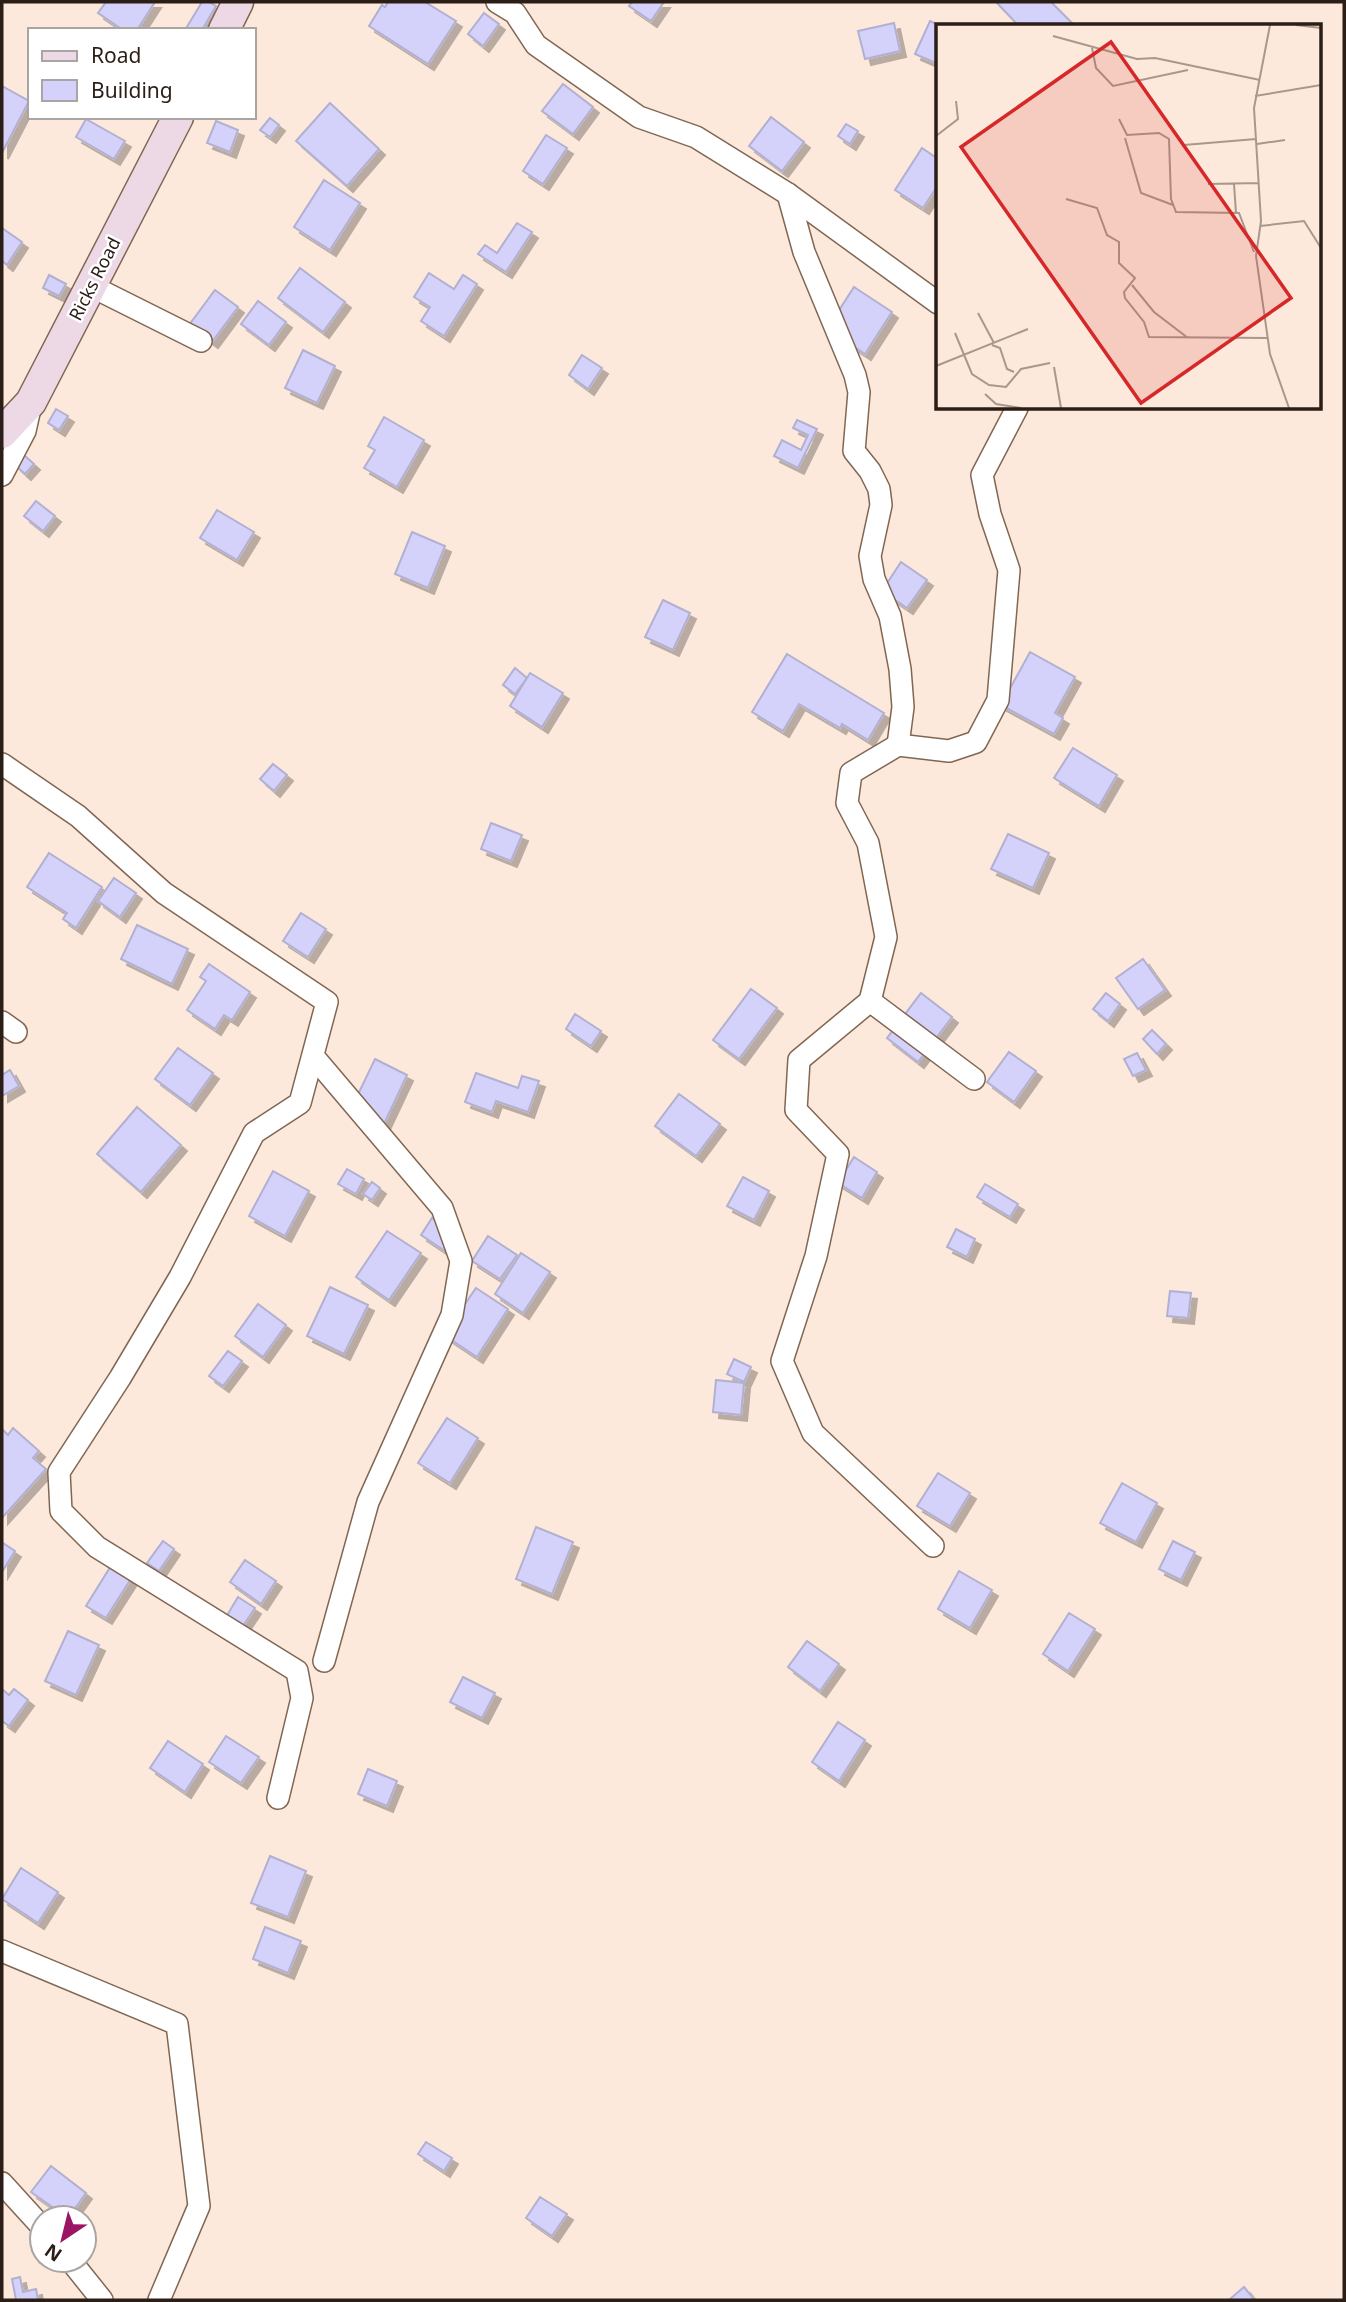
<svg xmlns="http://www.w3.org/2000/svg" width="1346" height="2302" font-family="'Noto Sans',sans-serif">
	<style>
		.building { fill: #d4d2fa; stroke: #b2b0d1; stroke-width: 2; filter: url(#shadow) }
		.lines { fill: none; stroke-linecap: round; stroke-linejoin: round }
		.street-casing { stroke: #816652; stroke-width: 24 }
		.secondary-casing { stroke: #816652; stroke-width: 33 }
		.street { stroke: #fff; stroke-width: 21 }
		.secondary { stroke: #edd9e6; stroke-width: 30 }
		.labels { text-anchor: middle; stroke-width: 5; stroke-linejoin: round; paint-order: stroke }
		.street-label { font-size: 18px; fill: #2a1e16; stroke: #fff }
		.inset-road { fill: none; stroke: #a8988c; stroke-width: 2 }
		.view { fill: #d62828; fill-opacity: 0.15; stroke: #d62828; stroke-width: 3.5 }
		.inset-edge { fill: none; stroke: #2a1e16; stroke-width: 3.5 }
	</style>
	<defs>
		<filter id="shadow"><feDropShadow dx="6" dy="6" stdDeviation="0" flood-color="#0004"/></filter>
	</defs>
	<rect width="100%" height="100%" fill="#fce9db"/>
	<g class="building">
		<path d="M106,2H155L137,30H123L98,13Z"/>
		<path d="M202,2H209L216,6L202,30H185Z"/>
		<path d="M388,2H425L456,21L428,64L369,26L382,5L385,7Z"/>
		<path d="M632,2H664L651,21L629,6Z"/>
		<path d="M996,2H1051L1075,26H1019Z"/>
		<path d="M484,13L499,24L483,46L468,34Z"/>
		<path d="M930,21L941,26H938V64L915,54Z"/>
		<path d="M894,23L900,51L865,59L858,31Z"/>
		<path d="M563,84L593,107L573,134L542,111Z"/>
		<path d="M2,86L29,101L2,153Z"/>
		<path d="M330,103L379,149L347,186L296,141Z"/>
		<path d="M771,117L804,142L782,171L749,146Z"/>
		<path d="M270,118L279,125L270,137L260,130Z"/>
		<path d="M86,119L125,141L114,159L76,137Z"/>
		<path d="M216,121L238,130L230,152L207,143Z"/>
		<path d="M846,124L858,131L850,144L838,136Z"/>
		<path d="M546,135L567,148L543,184L523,171Z"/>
		<path d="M922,148L938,159V185L923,208L895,190Z"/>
		<path d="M324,180L360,203L330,250L294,227Z"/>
		<path d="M517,223L532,232L506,272L478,254L485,245L497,253Z"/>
		<path d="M2,228L22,242L7,265L2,261Z"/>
		<path d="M300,268L345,302L323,332L278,298Z"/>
		<path d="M429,273L454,289L463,275L477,284L444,336L421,321L430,307L414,297Z"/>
		<path d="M49,275L66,284L59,296L43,288Z"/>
		<path d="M854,287L892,312L865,354L827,329Z"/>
		<path d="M215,290L238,307L212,342L189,325Z"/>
		<path d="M258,301L286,322L269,345L241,324Z"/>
		<path d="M303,350L335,366L317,403L285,388Z"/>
		<path d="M582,355L602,368L588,389L569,375Z"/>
		<path d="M56,409L68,416L59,430L48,423Z"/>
		<path d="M384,417L424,440L397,487L364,468L375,450L368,446Z"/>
		<path d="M797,420L817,429L798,468L774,456L782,440L801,450L808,435L793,428Z"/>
		<path d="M24,455L34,464L25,474L15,465Z"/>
		<path d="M36,501L55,516L43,531L24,516Z"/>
		<path d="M217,510L254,532L237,560L200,538Z"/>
		<path d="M412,532L445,546L428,588L395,574Z"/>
		<path d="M901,562L927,580L907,608L882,591Z"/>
		<path d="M663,600L690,613L673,650L645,637Z"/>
		<path d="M1030,652L1075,677L1055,713L1063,718L1054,734L1001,705Z"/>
		<path d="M787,654L884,713L868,740L842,724L840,728L799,704L783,731L752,712Z"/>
		<path d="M515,668L527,678L515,694L503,685Z"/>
		<path d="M530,673L563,693L542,727L510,706Z"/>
		<path d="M1073,748L1117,775L1099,806L1054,778Z"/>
		<path d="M273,764L287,775L274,791L260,779Z"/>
		<path d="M491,823L522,835L511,861L481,849Z"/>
		<path d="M1008,834L1049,853L1033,888L991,869Z"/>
		<path d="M49,853L102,887L76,928L63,919L67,913L27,887Z"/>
		<path d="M114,878L136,893L120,917L98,901Z"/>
		<path d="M301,913L326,929L308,957L283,941Z"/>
		<path d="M137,925L188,949L172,984L121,959Z"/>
		<path d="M1143,959L1165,990L1138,1009L1116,978Z"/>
		<path d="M209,964L250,992L232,1020L224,1015L215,1029L187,1010L206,981L200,977Z"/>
		<path d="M751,989L777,1008L739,1059L713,1040Z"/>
		<path d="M921,993L952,1017L918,1062L887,1038Z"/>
		<path d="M1106,993L1120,1004L1108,1021L1093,1009Z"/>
		<path d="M575,1014L601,1031L591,1046L566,1029Z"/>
		<path d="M1152,1030L1166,1044L1157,1054L1143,1039Z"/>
		<path d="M178,1048L213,1073L190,1105L155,1079Z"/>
		<path d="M1009,1052L1036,1071L1014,1102L987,1082Z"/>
		<path d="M1137,1053L1146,1070L1133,1076L1124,1059Z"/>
		<path d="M375,1059L407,1075L383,1126L350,1111Z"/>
		<path d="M10,1070L19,1086L2,1096V1075Z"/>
		<path d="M476,1073L518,1088L522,1076L539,1081L528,1112L496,1101L492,1112L465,1102Z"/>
		<path d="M679,1094L720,1124L696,1156L655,1126Z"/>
		<path d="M137,1107L181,1145L141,1192L97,1154Z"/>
		<path d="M854,1157L877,1172L862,1198L838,1183Z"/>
		<path d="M347,1169L364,1179L356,1194L338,1184Z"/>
		<path d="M273,1171L309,1191L285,1236L249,1216Z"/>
		<path d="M743,1177L769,1191L754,1220L727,1206Z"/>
		<path d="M372,1182L380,1188L372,1200L363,1194Z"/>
		<path d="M985,1184L1018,1204L1010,1217L977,1197Z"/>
		<path d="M432,1218L459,1236L448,1253L421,1235Z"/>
		<path d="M956,1229L975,1239L967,1257L947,1247Z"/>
		<path d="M387,1231L421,1253L389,1300L356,1277Z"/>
		<path d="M488,1236L517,1255L500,1279L472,1261Z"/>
		<path d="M521,1253L550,1272L523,1313L495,1294Z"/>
		<path d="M330,1287L368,1305L344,1354L307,1336Z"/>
		<path d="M476,1288L508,1309L477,1357L444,1335Z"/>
		<path d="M1170,1291L1191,1293L1188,1318L1167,1316Z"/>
		<path d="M258,1304L286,1325L263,1357L235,1336Z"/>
		<path d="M228,1351L242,1361L223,1386L209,1376Z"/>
		<path d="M734,1359L751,1367L744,1382L727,1374Z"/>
		<path d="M716,1380L744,1383L741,1415L713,1412Z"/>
		<path d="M447,1418L478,1438L450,1483L418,1463Z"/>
		<path d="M13,1428L39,1451L33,1458L46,1469L2,1518V1429L8,1435Z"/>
		<path d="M938,1473L970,1493L950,1526L917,1506Z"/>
		<path d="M1122,1483L1157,1503L1136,1542L1100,1523Z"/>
		<path d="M536,1527L573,1542L552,1594L516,1579Z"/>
		<path d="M163,1541L174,1549L159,1571L147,1563Z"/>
		<path d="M1173,1541L1195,1552L1181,1580L1159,1569Z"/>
		<path d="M3,1543L15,1551L2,1572V1546Z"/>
		<path d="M245,1560L276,1581L261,1604L230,1582Z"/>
		<path d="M114,1561L134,1574L106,1618L86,1606Z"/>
		<path d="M959,1571L992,1590L970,1628L938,1609Z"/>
		<path d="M238,1597L255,1608L241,1629L225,1619Z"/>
		<path d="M1069,1613L1095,1629L1068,1671L1043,1654Z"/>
		<path d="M68,1631L99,1645L76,1695L45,1681Z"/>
		<path d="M807,1641L839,1664L820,1691L788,1667Z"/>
		<path d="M463,1677L495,1693L482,1718L450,1702Z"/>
		<path d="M2,1689L9,1695L14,1689L28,1700L9,1726L2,1721Z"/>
		<path d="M838,1722L865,1740L839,1781L812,1762Z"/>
		<path d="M226,1736L259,1757L241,1783L209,1762Z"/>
		<path d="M168,1741L203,1764L185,1792L150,1768Z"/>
		<path d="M368,1769L397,1781L387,1806L358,1794Z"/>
		<path d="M270,1856L306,1871L288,1917L251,1903Z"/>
		<path d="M21,1868L58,1892L38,1923L2,1899Z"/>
		<path d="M265,1927L301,1941L288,1973L253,1959Z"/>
		<path d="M426,2142L452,2158L444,2171L418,2154Z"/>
		<path d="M51,2166L86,2193L68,2218L31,2192Z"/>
		<path d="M540,2197L567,2214L552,2236L526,2218Z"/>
		<path d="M20,2277L23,2292L36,2289L38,2300H16L12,2279Z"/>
		<path d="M1244,2287L1253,2298L1251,2300H1232L1230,2299Z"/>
	</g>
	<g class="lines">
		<defs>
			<g id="street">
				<path d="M497,2L515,13L536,45L639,117L696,137L788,194L938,303"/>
				<path d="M788,194L804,252L855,375L859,392L854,451L870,471L879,489L881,505L870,556L874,579L890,616L900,669L903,707L898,745"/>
				<path d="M91,286L201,341"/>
				<path d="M2,475L25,431L31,404"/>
				<path d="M2,764L78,816L164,893L327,1002L300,1103L254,1133L180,1277L120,1378L59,1472L61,1511L97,1547L297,1671L302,1698L278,1798"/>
				<path d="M870,1001L974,1079"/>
				<path d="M2,1022L16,1032"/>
				<path d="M313,1056L442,1208L461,1261L452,1315L368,1502L324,1661"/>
				<path d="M933,1546L813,1433L782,1361L816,1256L838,1154L796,1110L799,1060L870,1001L886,937L868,843L847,803L851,773L898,745L949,751L976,742L998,700L1009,570L990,514L982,475L1017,408"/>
				<path d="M2,1951L177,2024L199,2206L159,2300"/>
				<path d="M2,2183L42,2227"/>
				<path d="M70,2260L102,2300"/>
			</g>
			<g id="secondary">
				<path d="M224,30L238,2"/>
				<path d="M2,433L31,402L178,117"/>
			</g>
		</defs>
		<use href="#street" class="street-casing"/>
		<use href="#secondary" class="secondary-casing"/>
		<use href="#street" class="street"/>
		<use href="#secondary" class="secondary"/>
	</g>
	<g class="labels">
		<g class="street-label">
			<text transform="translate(95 279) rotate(-63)" y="6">Ricks Road</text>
		</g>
	</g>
	<g transform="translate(936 24)">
		<rect width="385" height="385" fill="#fce9db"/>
		<path class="inset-road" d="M334,1L318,84L325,197L320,232L334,330L353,384M360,1L385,4M117,12L201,35L219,34L324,56M156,24L160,44L177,62L252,46M319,72L385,61M183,95L191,111L223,109L233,115L235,175L240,188L303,189L318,228M0,112L22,95L20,77M189,114L205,169L237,181M321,120L349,116M248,121L320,115M272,160L323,159M298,160L300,189M130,175L161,184L171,211L183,218V239L199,254L188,268L189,274L208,298L213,313L331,314M324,202L368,197L385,224M196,261L218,288L252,314M42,289L58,319M19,309L36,350L53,361L70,363L85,345L114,339M56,321L64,324L71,345L78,348M0,342L92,305M118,343L125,384M49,370L60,380L85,384"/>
		<path class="view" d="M175,18L355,274L205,379L25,123Z"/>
		<rect width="385" height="385" class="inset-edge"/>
	</g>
	<rect width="1346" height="2302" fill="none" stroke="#2a1e16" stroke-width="7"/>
	<rect x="28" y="28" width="228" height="91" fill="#ffffff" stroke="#aaa5a2" stroke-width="2"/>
	<rect x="42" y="51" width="35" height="10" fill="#edd9e6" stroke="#aaa5a2" stroke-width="2"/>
	<text x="91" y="63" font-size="21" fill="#2a1e16">Road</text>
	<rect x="42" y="80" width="35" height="21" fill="#d4d2fa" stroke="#aaa5a2" stroke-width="2"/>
	<text x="91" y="98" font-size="21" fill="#2a1e16">Building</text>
	<g transform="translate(63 2239) rotate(215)"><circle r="33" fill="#ffffff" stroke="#aaa5a2" stroke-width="2"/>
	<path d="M0-5L12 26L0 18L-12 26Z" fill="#9c1464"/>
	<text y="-10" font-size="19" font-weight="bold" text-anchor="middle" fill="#2a1e16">N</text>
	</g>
</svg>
